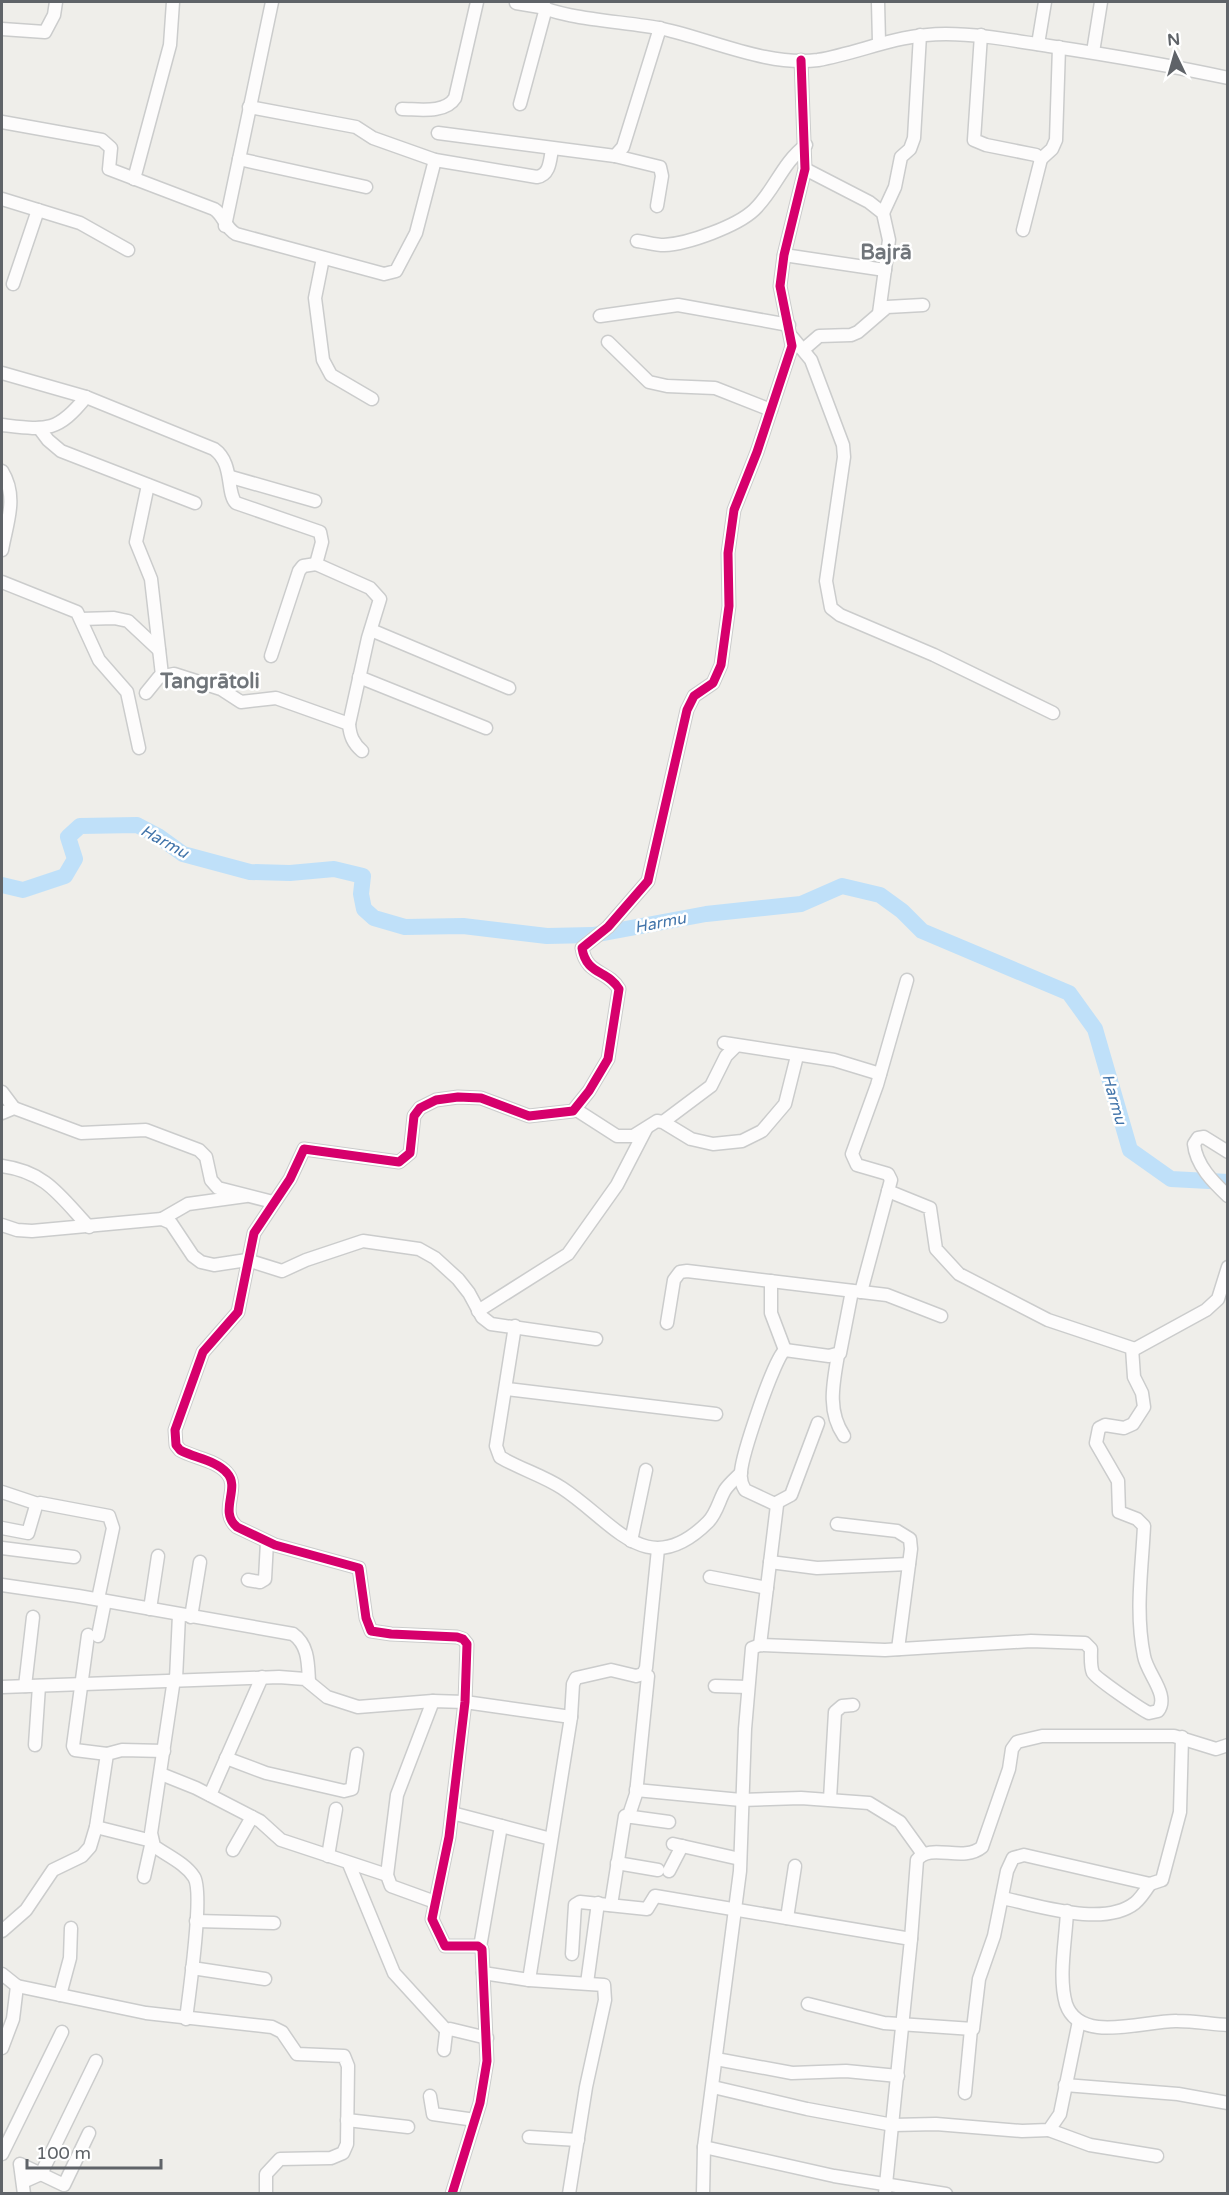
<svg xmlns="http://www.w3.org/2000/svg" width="1229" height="2195" font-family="'Varela Round',sans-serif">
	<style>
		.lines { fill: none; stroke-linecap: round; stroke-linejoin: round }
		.river { stroke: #bfe0f9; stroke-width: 16 }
		.minor-casing { stroke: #cbcccc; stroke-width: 15 }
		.minor { stroke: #fdfcfc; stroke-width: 12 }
		.cycleway-casing { stroke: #fff; stroke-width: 13 }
		.cycleway { stroke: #d6006c; stroke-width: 9 }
		.labels { text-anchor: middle; stroke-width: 5; stroke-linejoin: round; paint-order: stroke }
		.water-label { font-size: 16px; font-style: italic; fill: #4174aa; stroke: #fff }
		.district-label { font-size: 21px; font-weight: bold; fill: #70757a; stroke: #fff }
	</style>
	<rect width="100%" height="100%" fill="#efeeea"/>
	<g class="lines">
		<path class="river" d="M2,885L23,890L65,876L75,859L68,837L80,826L137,825L158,836L183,854L250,872L290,873L334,869L363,876L361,894L364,909L374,918L405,927L463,926L547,936L593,935L706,914L801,904L842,886L880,895L902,911L922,931L1069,993L1095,1029L1130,1150L1171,1179L1228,1182"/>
		<defs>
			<g id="minor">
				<path d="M530,2C562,20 625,21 663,29C710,39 769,67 818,60C863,52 897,34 946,34C981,34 1015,41 1049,46C1109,55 1168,65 1228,78"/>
				<path d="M878,2L879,42"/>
				<path d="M516,3L546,8L520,104"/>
				<path d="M2,29L45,32L54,15L56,2"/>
				<path d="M981,35L974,140L986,145L1036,155L1041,159L1023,230"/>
				<path d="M1038,44L1045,2"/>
				<path d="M1093,52L1101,2"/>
				<path d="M249,107L356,127L373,138L435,160L537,177C550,175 550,160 552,149"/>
				<path d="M402,109C418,109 445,114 455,98L477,2"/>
				<path d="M2,122L102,140L111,148L109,169L214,209C224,215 224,227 236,234L384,274L396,271L416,233L435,160"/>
				<path d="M438,133L615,156L623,147L660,28"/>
				<path d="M615,156L660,167L662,176L657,206"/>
				<path d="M239,159L366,187"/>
				<path d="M1041,159L1052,149L1056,140L1059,47"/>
				<path d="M805,169L869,202L883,213L889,240L879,313"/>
				<path d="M134,179L170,45L173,2"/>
				<path d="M2,199L80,223L128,250"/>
				<path d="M883,213L895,187L901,157L910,149L914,138L920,35"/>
				<path d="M225,226L272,2"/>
				<path d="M637,241C646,242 655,245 664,245C688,244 737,226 754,210C775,190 782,163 806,145"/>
				<path d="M784,255L885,270"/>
				<path d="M323,258L315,298L323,360L331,375L372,399"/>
				<path d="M13,284L38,210"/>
				<path d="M600,316L678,305L789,325"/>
				<path d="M792,337L811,360L843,445L844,457L826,581L831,608L840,615L934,655L1053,713"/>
				<path d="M608,342L649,382L667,386L715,388L771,410"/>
				<path d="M804,349L819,336L851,335L858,332L887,307L923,305"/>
				<path d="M2,373L86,397L214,449C234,463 226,493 236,503L320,532L322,542L316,564L370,588L380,599L368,638L349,724C350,736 353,743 362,751"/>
				<path d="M2,425C46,430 57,433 86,397"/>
				<path d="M39,428L48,440L61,451L195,503"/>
				<path d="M2,471C18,497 7,522 2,550"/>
				<path d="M231,477L315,501"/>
				<path d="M148,485L136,542L151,579L162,675"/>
				<path d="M2,582L77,612L99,660L127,692L139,748"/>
				<path d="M81,619L114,618L128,621L159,650"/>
				<path d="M371,630L509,688"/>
				<path d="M271,656L299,571L303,566L316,564"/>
				<path d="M359,677L486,728"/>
				<path d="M146,693L159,677L174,674L221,689L241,702L276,698L349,724"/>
				<path d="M724,1043L834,1060L880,1074"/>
				<path d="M2,1092L14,1108"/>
				<path d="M575,1109L617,1136H633L657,1121L663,1122L691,1139L713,1144L742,1141L762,1131L785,1104L797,1056"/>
				<path d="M2,1113L14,1108L81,1133L146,1130L199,1150L206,1157L211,1180L218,1188L273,1202"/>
				<path d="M663,1122L711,1086L726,1056L736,1046"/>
				<path d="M1228,1152L1204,1137L1198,1138L1194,1144C1196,1165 1213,1182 1228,1196"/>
				<path d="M2,1166C46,1172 60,1196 89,1227"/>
				<path d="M162,1219L188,1204L246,1196"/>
				<path d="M2,1225L17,1230L32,1231L162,1219L171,1223L193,1256L201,1262L214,1265L247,1260L282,1271L306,1260L363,1241L419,1249L435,1258L458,1279L469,1293L482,1317L491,1324L596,1339"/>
				<path d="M771,1281V1313L785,1350"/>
				<path d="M861,1292L891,1180L888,1174L857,1165L852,1154L877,1085L907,980"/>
				<path d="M478,1311L568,1254L617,1185L646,1129"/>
				<path d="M667,1323L674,1280L680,1272L687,1271L887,1295L941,1316"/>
				<path d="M515,1326L496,1446L500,1457C520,1469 542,1475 562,1488C614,1522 647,1583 708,1522C717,1513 719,1500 725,1490C729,1484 736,1478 741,1473"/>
				<path d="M1133,1350L1206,1310L1218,1299L1228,1267"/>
				<path d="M838,1355C833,1384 827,1411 844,1436"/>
				<path d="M507,1389L716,1414"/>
				<path d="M2,1492L38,1504"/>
				<path d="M776,1503L791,1495L818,1423"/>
				<path d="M837,1524L897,1531L910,1539L911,1549L898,1649"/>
				<path d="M2,1528L28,1533L36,1506L40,1503L109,1516L113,1528L98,1599"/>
				<path d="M631,1541L646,1470"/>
				<path d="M2,1548L74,1557"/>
				<path d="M770,1562L817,1568L909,1564"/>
				<path d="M710,1577L767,1588"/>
				<path d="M248,1580L260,1582L265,1579L267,1542"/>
				<path d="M2,1585L78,1596L293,1634C309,1645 308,1665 309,1682"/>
				<path d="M150,1609L158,1556"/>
				<path d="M191,1617L200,1562"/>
				<path d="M88,1635L73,1746L75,1750L107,1754"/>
				<path d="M98,1636L105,1601"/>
				<path d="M760,1645L777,1505L745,1490C742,1485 740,1478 741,1472C742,1455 774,1358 785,1350L829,1356L840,1353L852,1291"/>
				<path d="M174,1679L151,1833L154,1846C166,1855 185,1863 194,1877C204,1892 189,1995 186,2019"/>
				<path d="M176,1679L179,1615"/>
				<path d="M25,1686L33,1617"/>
				<path d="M715,1686L748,1687"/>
				<path d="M2,1687L279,1677L305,1679L327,1697L358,1707L433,1701L465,1702L571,1717"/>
				<path d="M433,1701L397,1795L387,1875L391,1886L435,1902"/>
				<path d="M35,1745L39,1686"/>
				<path d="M226,1758L266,1773L344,1791L352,1789L357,1754"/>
				<path d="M161,1774L196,1788L260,1821L281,1840L387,1875"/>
				<path d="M636,1790L741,1800L801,1798L869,1803L900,1822L923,1854"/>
				<path d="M210,1795L262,1677"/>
				<path d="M830,1799L835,1712L842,1706L853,1705"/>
				<path d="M452,1813L551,1839"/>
				<path d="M629,1815L636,1794L648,1676"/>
				<path d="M96,1827L152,1841L144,1877"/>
				<path d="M673,1844L740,1859"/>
				<path d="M233,1850L252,1817"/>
				<path d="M328,1856L336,1809"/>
				<path d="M617,1863L658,1870"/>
				<path d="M349,1864L394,1973L447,2031"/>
				<path d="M669,1871L682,1846"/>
				<path d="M1002,1898C1038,1905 1103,1928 1135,1903C1141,1898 1146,1890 1150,1884"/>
				<path d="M611,1905L625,1816L669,1822"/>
				<path d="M1067,1911C1066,1939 1058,1977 1066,2004C1080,2045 1145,2020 1177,2021C1194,2021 1211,2024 1228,2025"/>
				<path d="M787,1918L795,1866"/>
				<path d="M196,1921L274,1923"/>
				<path d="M2,1931L26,1910L53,1870L82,1856L90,1847L96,1827L107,1754L122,1750L164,1751"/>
				<path d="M911,1939L917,1860C930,1842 963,1863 982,1847L1009,1769L1012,1749L1017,1742L1042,1736H1174L1216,1749L1228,1745"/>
				<path d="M480,1947L501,1826"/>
				<path d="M572,1954L575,1905L580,1902L647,1909L655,1896L911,1939L885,2194"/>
				<path d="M192,1968L265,1979"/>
				<path d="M483,1973L529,1980L571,1717L573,1684L576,1678L611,1670L636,1676L643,1674L646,1668L658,1549"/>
				<path d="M2,1974L17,1986L13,2019L2,2048"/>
				<path d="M529,1980L604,1985L605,2000L586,2087L569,2194"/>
				<path d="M587,1983L598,1903"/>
				<path d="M17,1986L146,2013L272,2027L282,2032L297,2054L344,2056L348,2066L347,2144L343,2153L331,2158L280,2159L266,2174V2194"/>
				<path d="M60,1995L70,1958L71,1928"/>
				<path d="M808,2004L884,2023L973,2029L979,1979L994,1936L1007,1871L1013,1858L1024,1855L1150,1884L1162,1880L1180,1812L1182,1737"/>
				<path d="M444,2050L446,2033L450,2029L487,2038"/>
				<path d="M716,2059L792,2073L846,2071L898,2076"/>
				<path d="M1065,2085L1178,2094L1228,2103"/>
				<path d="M713,2087L807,2109L893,2125L936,2124L1022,2131L1049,2130L1060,2114L1079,2021"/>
				<path d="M965,2093L971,2029"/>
				<path d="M430,2096L433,2114L475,2120"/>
				<path d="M347,2120L408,2127"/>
				<path d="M1049,2130L1090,2145L1157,2156"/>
				<path d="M529,2137L578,2140"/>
				<path d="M704,2147L834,2176L946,2194"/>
				<path d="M2,2154L62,2032"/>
				<path d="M23,2182L41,2174L96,2061"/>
				<path d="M24,2194L20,2164L64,2185L89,2133"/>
				<path d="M452,2194L480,2103L487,2061L482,1949L478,1946H445L432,1919L449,1837L465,1702L467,1644L463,1639L457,1637L391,1634L371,1631L366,1618L359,1568L275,1545L237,1527C218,1511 241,1488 227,1473C216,1460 194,1458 180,1450L176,1445L175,1430L203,1352L238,1312L254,1233L290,1179L304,1149L399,1162L410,1153L414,1116L420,1108L436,1100L458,1097L481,1098L529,1116L573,1111L589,1091L608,1059L619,989C608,970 586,975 582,948L608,927L648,881L687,710L694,696L713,683L721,665L729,606L728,553L734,510L757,452L792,346L780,286L784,255L805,169L801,60"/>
				<path d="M703,2194L704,2147L740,1871L745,1729L752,1648L760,1645L885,1650L1031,1641L1085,1643L1091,1649C1091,1656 1090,1666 1093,1673C1094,1677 1142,1710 1149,1713L1158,1711C1170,1695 1147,1674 1144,1656C1135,1612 1142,1569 1144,1526L1137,1519L1119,1512L1118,1481L1096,1443L1099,1428L1105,1425L1124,1428L1133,1424L1144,1407L1142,1393L1134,1377L1132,1348L1048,1320L959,1274L936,1249L930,1208L888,1191"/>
			</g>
		</defs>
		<use href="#minor" class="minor-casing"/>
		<use href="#minor" class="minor"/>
		<defs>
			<path id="cycleway" d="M452,2194L480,2103L487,2061L482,1949L478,1946H445L432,1919L449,1837L465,1702L467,1644L463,1639L457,1637L391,1634L371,1631L366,1618L359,1568L275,1545L237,1527C218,1511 241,1488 227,1473C216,1460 194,1458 180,1450L176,1445L175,1430L203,1352L238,1312L254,1233L290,1179L304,1149L399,1162L410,1153L414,1116L420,1108L436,1100L458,1097L481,1098L529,1116L573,1111L589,1091L608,1059L619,989C608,970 586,975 582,948L608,927L648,881L687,710L694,696L713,683L721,665L729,606L728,553L734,510L757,452L792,346L780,286L784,255L805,169L801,60"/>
		</defs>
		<use href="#cycleway" class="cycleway-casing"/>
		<use href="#cycleway" class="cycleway"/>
	</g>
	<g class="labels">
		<g class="water-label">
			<text transform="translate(165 841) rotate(29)" y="6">Harmu</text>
			<text transform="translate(660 922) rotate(-11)" y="6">Harmu</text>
			<text transform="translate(1115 1099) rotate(74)" y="6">Harmu</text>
		</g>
		<g class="district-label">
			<text x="886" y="259">Bajrā</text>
			<text x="210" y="688">Tangrātoli</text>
		</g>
	</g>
	<rect width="1229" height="2195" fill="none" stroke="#5f6368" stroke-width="6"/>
	<g transform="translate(1175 54) rotate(355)" stroke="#ffffff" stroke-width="4.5" paint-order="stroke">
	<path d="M0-4.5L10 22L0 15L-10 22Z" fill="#5f6368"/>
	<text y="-9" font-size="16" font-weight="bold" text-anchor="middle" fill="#5f6368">N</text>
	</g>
	<path d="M27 2159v9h134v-9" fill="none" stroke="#5f6368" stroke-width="3"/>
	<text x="36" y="2159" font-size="18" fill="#5f6368" stroke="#ffffff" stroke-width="4.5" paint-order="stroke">100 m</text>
</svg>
